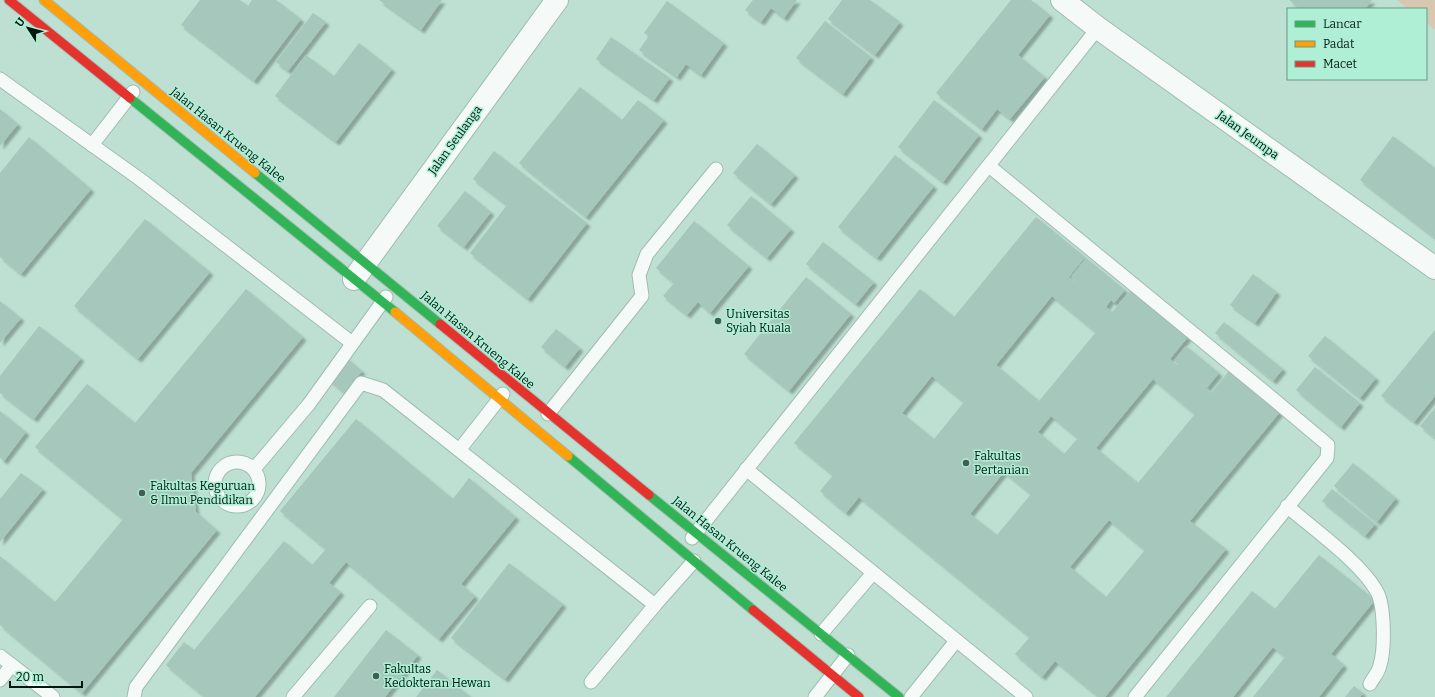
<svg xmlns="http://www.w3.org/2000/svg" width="1435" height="697" font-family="Bitter,serif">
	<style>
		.pitch { fill: #d8c8b2 }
		.building { fill: #a6c7bb; fill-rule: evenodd; filter: url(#shadow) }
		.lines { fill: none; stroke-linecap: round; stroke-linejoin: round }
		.lane-casing { stroke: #a0bcb1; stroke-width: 15 }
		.street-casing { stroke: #a0bcb1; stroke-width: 24 }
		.fast-casing { stroke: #a0bcb1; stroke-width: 11 }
		.slow-casing { stroke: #a0bcb1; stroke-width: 11 }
		.jam-casing { stroke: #a0bcb1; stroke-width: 11 }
		.lane { stroke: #f5faf8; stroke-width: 13 }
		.street { stroke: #f5faf8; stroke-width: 22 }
		.fast { stroke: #30b455; stroke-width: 9 }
		.slow { stroke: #ff9f0a; stroke-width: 9 }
		.jam { stroke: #e5322d; stroke-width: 9 }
		.poi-dot { fill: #425e54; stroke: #aeefd5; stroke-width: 1.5 }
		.labels { text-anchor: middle; stroke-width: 3; stroke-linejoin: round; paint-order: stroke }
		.street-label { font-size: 12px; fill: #001810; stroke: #aeefd5 }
		.poi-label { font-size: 12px; fill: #001810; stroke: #aeefd5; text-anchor: start }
	</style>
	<defs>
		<filter id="shadow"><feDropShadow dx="3.5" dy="3.5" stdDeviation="1" flood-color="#0004"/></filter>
	</defs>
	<rect width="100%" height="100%" fill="#bde0d2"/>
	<path class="pitch" d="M1397,0H1435V30L1426,23V9H1408Z"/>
	<g class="building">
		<path d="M200,0H240L248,6L252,0H276L301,19L254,81L181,25Z"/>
		<path d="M379,0H442L421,30Z"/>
		<path d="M753,0H797L784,18L771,8L761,22L745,10Z"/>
		<path d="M842,0H870L900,22L875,55L828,19Z"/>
		<path d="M1011,0H1031L1050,15L1018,55L1045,77L1010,119L997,109L982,129L936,93Z"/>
		<path d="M1289,0H1372L1365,9H1300Z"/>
		<path d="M667,1L724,43L701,75L686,64L677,77L639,50L649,36L644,33Z"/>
		<path d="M313,13L326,22L288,71L276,62Z"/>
		<path d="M825,21L871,57L843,94L796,58Z"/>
		<path d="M611,37L670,78L654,100L596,59Z"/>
		<path d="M359,43L392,69L336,142L275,96L306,55L334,76Z"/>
		<path d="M580,87L622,120L638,100L664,120L586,217L519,163Z"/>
		<path d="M934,100L979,135L943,182L898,147Z"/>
		<path d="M0,109L18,124L0,146Z"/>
		<path d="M1393,136L1435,168V238L1360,180Z"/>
		<path d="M29,137L91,189L21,274L0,257V173Z"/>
		<path d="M757,144L795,175L771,204L733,173Z"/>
		<path d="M494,151L587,223L528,299L470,253L507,205L473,179Z"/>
		<path d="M895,155L934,186L877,258L838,227Z"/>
		<path d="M465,191L491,212L464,247L437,226Z"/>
		<path d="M751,196L791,229L767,258L727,225Z"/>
		<path d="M1036,217L1085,257L1069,277L1112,312L1131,290L1188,337L1170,359L1211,393L1229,371L1280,412L1190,521L1226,549L1105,697H1099L1055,661L1042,677L1015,654L1030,637L859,497L846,513L820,491L833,475L794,443L920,289L954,317ZM1052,296L1096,332L1039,401L996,365ZM932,376L964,402L934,439L902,413ZM1153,379L1195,414L1138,483L1096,448ZM1051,416L1078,438L1064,454L1038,432ZM1004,472L1031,494L997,535L970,514ZM1109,520L1145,550L1106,597L1070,567Z"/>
		<path d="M145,219L210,272L138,359L74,306Z"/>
		<path d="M694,221L749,266L710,313L698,302L687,315L663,296L674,283L656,268Z"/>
		<path d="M823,242L874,282L856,304L806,264Z"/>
		<path d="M1086,258L1125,290L1114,303L1111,300L1106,307L1071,277Z"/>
		<path d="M1253,274L1277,292L1255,323L1230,305Z"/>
		<path d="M806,277L851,314L789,391L744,354Z"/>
		<path d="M246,289L303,337L191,473L196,512L217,530L82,693L0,625V556L55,602L123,519L35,447L87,384L135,423Z"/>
		<path d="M0,301L21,318L0,343Z"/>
		<path d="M1224,322L1283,369L1273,381L1215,333Z"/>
		<path d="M39,326L81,358L34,419L0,393V376Z"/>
		<path d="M556,329L580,348L565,367L541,347Z"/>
		<path d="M1435,330V396L1414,422L1381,396Z"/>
		<path d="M1325,336L1376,378L1360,398L1308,356Z"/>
		<path d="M1186,346L1219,373L1207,388L1174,361Z"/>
		<path d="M347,358L362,371L345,393L329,380Z"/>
		<path d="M1315,367L1360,403L1341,427L1296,390Z"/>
		<path d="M1435,408V438L1420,426Z"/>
		<path d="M0,411L26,432L4,461L0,458Z"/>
		<path d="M356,419L453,499L469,478L516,517L461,584L475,596L439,639L346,562L329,583L341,592L255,697H205L166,665L184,642L194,650L284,541L312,565L326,549L280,511Z"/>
		<path d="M1353,463L1396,498L1377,522L1334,486Z"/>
		<path d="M21,473L43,489L0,542V499Z"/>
		<path d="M1332,489L1375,524L1365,536L1322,501Z"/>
		<path d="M1319,555L1375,600L1331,654L1344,665L1319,697H1253L1285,657L1273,647L1233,697H1166L1252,591L1275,609Z"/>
		<path d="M509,563L563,604L505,679L451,638Z"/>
		<path d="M386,630L418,655L385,697H334Z"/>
		<path d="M437,670L471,697H416Z"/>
		<path d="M1354,686L1363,693L1360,697H1345Z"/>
	</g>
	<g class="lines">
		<defs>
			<g id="lane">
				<path d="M0,79L141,180L352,343"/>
				<path d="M92,145L133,92"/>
				<path d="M989,166L1272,398L1328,445L1327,458L1135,697"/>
				<path d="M548,414L642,296L639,275L647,254L716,169"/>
				<path d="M460,449L503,394"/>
				<circle cx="237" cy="484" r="22"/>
				<path d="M254,469L309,404L386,297"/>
				<path d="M746,469L1026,697"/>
				<path d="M1287,506C1312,528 1360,562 1376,590C1385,604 1385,649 1380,665C1379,672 1373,678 1370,684"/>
				<path d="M692,538L1098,28"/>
				<path d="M821,634L873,573"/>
				<path d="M0,656L53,697"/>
				<path d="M0,680L12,665"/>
				<path d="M591,682L655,605"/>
				<path d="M134,697L136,687L361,383L383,390L655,605L694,561"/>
				<path d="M293,697L370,606"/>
				<path d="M815,697L848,655"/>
				<path d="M911,697L956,641"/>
			</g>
			<g id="street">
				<path d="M1062,0L1098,28L1435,268"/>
				<path d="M354,279L557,0"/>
			</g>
			<g id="fast">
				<path d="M130,98L395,312"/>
				<path d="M255,173L440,324"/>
				<path d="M568,456L753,610"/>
				<path d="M649,495L899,697"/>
			</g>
			<g id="slow">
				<path d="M44,0L255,173"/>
				<path d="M395,312L568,456"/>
			</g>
			<g id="jam">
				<path d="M9,0L130,98"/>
				<path d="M440,324L649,495"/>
				<path d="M753,610L859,697"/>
			</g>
		</defs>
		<use href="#lane" class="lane-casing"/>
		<use href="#street" class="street-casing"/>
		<use href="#fast" class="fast-casing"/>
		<use href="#slow" class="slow-casing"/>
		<use href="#jam" class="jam-casing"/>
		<use href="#lane" class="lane"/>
		<use href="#street" class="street"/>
		<use href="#fast" class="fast"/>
		<use href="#slow" class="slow"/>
		<use href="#jam" class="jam"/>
	</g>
	<g class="poi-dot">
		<circle cx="718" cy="321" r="4"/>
		<circle cx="966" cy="463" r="4"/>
		<circle cx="142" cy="493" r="4"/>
		<circle cx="376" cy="676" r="4"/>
	</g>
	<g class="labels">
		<g class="street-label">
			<text transform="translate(228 135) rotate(39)" y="4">Jalan Hasan Krueng Kalee</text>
			<text transform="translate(1248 135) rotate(36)" y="4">Jalan Jeumpa</text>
			<text transform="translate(455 140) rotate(-54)" y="4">Jalan Seulanga</text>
			<text transform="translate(478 340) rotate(40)" y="4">Jalan Hasan Krueng Kalee</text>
			<text transform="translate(730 544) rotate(39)" y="4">Jalan Hasan Krueng Kalee</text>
		</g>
		<g class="poi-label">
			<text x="726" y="318">Universitas<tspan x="726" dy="14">Syiah Kuala</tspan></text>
			<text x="974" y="460">Fakultas<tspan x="974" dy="14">Pertanian</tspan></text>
			<text x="150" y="490">Fakultas Keguruan<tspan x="150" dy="14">&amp; Ilmu Pendidikan</tspan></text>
			<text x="384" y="673">Fakultas<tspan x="384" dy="14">Kedokteran Hewan</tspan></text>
		</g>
	</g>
	<rect x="1287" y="8" width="140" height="72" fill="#aeefd5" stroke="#689986"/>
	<rect x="1295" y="21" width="20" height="6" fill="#30b455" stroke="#689986"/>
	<text x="1323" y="28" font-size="12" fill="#001810">Lancar</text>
	<rect x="1295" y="41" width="20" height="6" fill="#ff9f0a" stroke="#689986"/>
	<text x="1323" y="48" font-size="12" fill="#001810">Padat</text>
	<rect x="1295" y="61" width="20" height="6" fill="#e5322d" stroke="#689986"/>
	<text x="1323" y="68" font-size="12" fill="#001810">Macet</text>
	<g transform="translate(28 28) rotate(306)" stroke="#aeefd5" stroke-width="3" paint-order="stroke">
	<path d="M0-3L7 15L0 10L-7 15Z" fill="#001810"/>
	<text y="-6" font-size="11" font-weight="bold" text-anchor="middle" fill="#001810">U</text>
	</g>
	<path d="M10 681v6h72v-6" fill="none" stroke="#001810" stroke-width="2"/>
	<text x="16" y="681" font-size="12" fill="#001810" stroke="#aeefd5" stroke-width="3" paint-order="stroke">20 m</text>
</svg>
